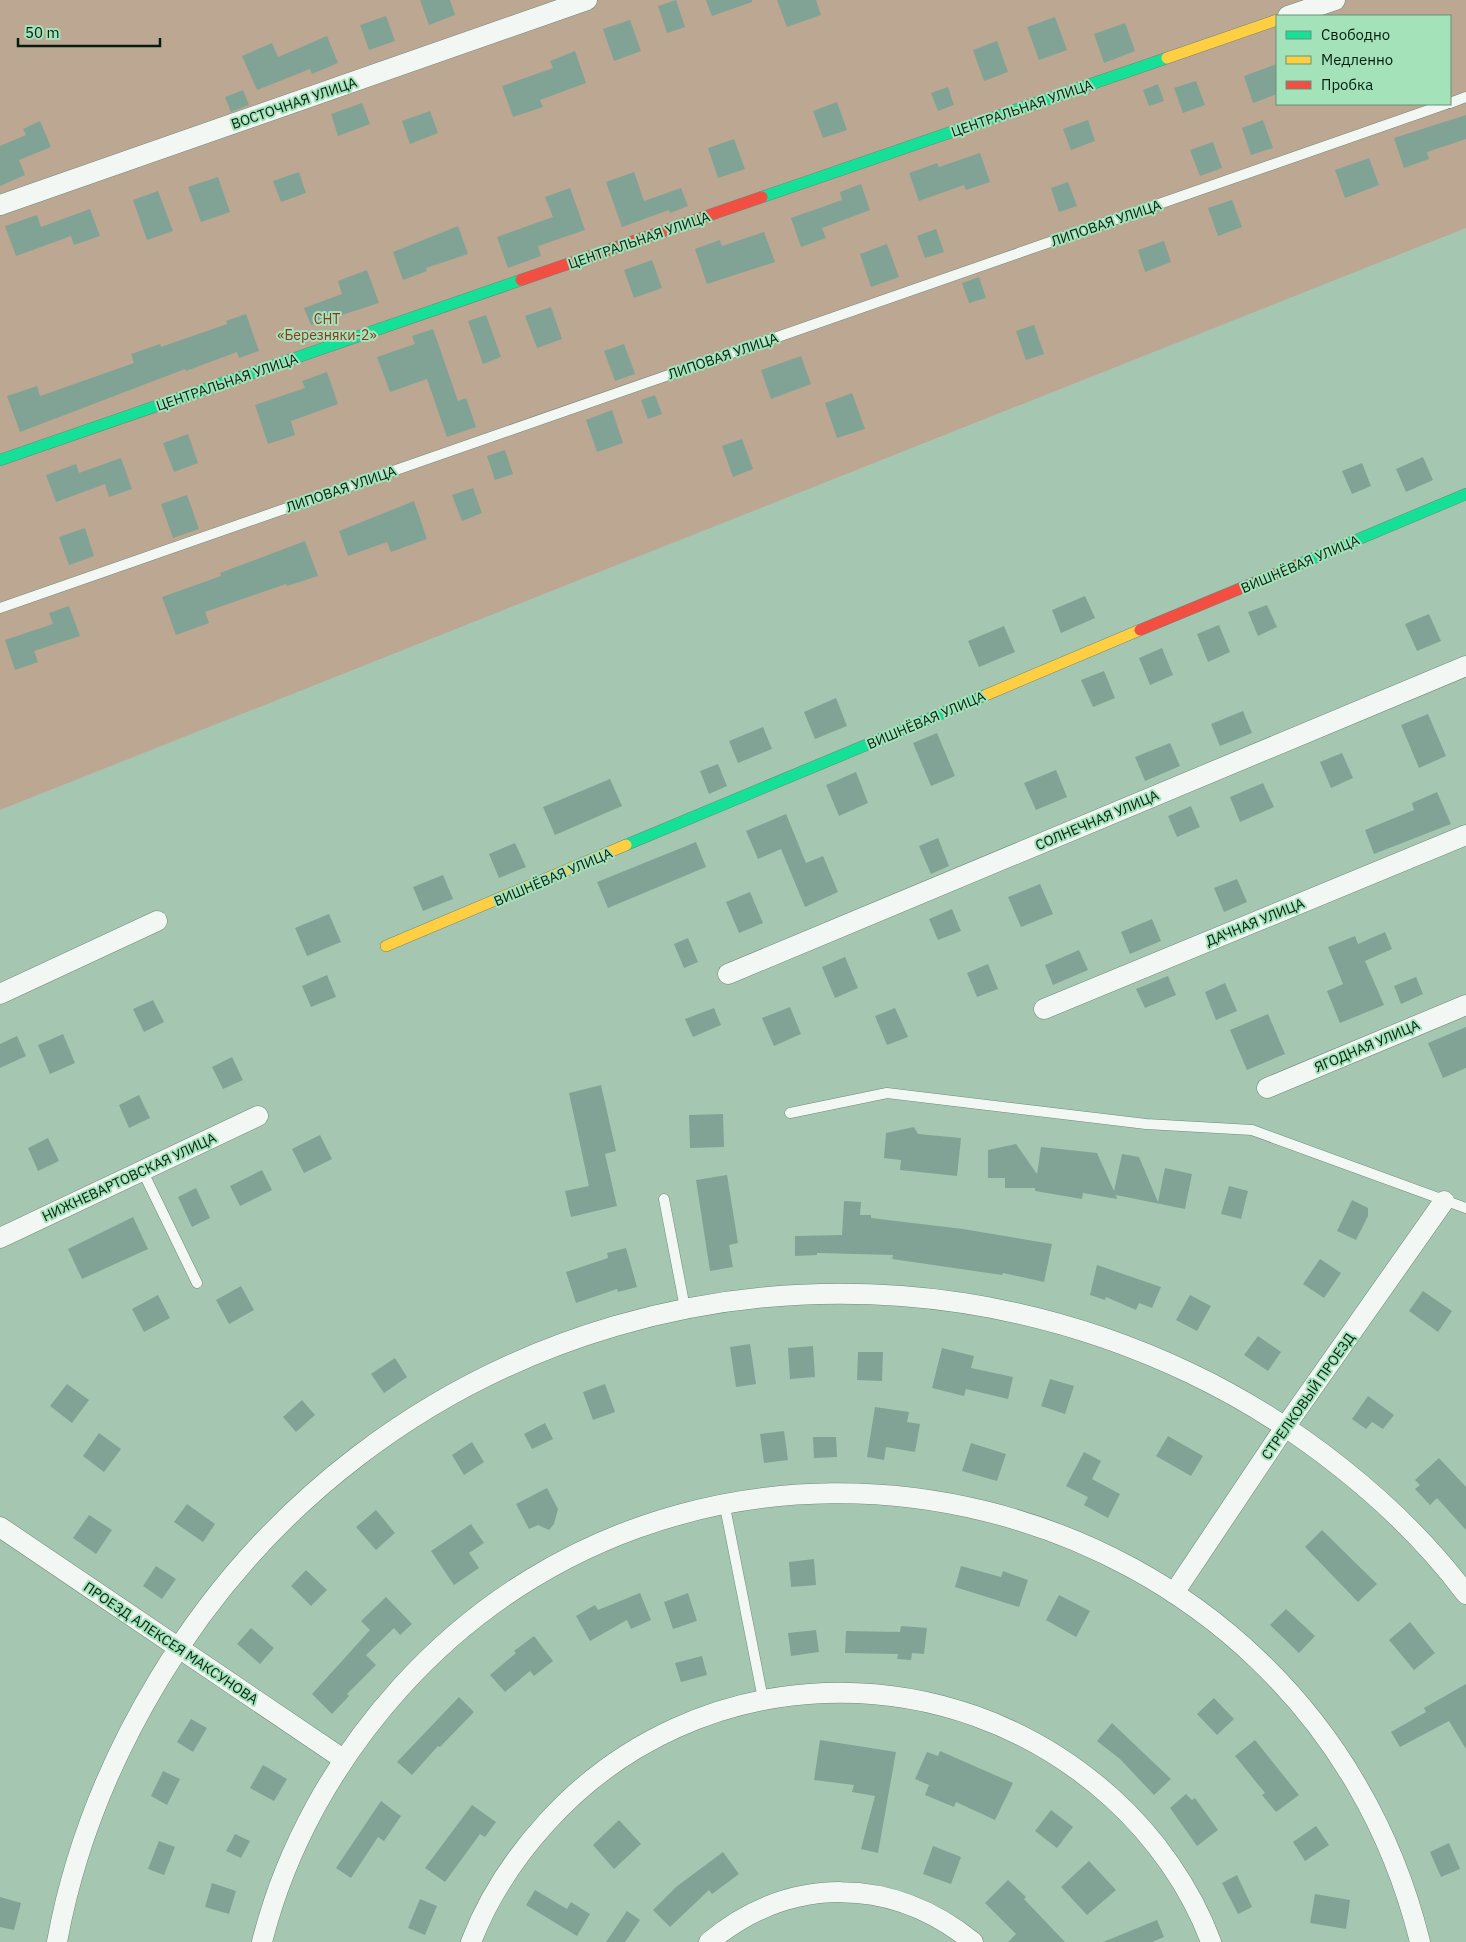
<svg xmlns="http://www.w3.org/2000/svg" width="1466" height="1942" font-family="'IBM Plex Sans',sans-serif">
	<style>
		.green { fill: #bca793; fill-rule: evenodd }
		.building { fill: #81a395 }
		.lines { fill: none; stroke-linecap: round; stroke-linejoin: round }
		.lane-casing { stroke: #6e8978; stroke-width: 11 }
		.street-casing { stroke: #6e8978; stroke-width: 21 }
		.fast-casing { stroke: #6e8978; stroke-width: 12 }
		.slow-casing { stroke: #6e8978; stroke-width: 12 }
		.jam-casing { stroke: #6e8978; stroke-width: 12 }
		.lane { stroke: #f2f7f3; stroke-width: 10 }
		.street { stroke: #f2f7f3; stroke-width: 20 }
		.fast { stroke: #16e098; stroke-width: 11 }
		.slow { stroke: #ffcf43; stroke-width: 11 }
		.jam { stroke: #f24e42; stroke-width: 11 }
		.labels { text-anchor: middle; stroke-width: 4; stroke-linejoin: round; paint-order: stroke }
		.street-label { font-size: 14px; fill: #041d0f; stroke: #a4e2ba }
		.park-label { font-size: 14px; fill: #8f351c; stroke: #a4e2ba }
	</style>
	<rect width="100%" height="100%" fill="#a5c7b2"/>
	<path class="green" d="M0,0H1466V228L0,810ZM1277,16H1450V104H1277Z"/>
	<g class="building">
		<path d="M420,0H450L455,15L429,25Z"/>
		<path d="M676,0L685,27L667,33L658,6Z"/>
		<path d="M706,0H752V2L712,16Z"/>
		<path d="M777,0H816L821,15L787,27Z"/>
		<path d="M386,16L395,41L369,50L360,25Z"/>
		<path d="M1055,17L1067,50L1039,60L1027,27Z"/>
		<path d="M630,20L641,51L614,61L603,29Z"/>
		<path d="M1125,23L1135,51L1104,63L1094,34Z"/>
		<path d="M327,36L338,63L312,74L310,69L257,90L242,56L272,43L278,57Z"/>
		<path d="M997,41L1008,72L984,81L973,50Z"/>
		<path d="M575,51L586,83L540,100L543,107L513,117L502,86L553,68L550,61Z"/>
		<path d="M1277,64V94L1253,103L1244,76Z"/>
		<path d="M1196,81L1205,105L1183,113L1174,88Z"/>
		<path d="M1158,84L1164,101L1149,106L1143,90Z"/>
		<path d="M948,87L954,105L938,111L931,93Z"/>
		<path d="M243,90L249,105L231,112L225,97Z"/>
		<path d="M837,102L847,130L823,138L813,111Z"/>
		<path d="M362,103L370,124L338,136L331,114Z"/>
		<path d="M430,111L438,133L410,144L402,121Z"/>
		<path d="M1466,115V139L1427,152L1429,159L1404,168L1394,138Z"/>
		<path d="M1088,120L1095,141L1071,150L1063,129Z"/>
		<path d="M1263,120L1273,148L1251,155L1242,128Z"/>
		<path d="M40,121L51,147L19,160L25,175L0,186V146L26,135L23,129Z"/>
		<path d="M734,139L745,169L718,178L708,148Z"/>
		<path d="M1213,142L1222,168L1200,176L1190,150Z"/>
		<path d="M980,153L990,182L966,190L964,185L919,201L909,173L937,163L939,167Z"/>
		<path d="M1369,158L1379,185L1345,198L1335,170Z"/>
		<path d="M299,172L306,193L281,202L273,181Z"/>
		<path d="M634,172L644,201L681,188L688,206L670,213L669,210L622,227L606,182Z"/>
		<path d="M218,177L230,212L201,222L188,187Z"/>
		<path d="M1068,182L1077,206L1059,212L1051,188Z"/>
		<path d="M861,184L870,210L822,228L826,238L801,247L791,218L842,200L840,192Z"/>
		<path d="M570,188L585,230L538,246L541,256L508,268L497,237L553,217L545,197Z"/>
		<path d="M158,191L173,231L147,240L133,200Z"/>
		<path d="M1232,200L1242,227L1218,236L1208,208Z"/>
		<path d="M90,209L100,236L74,245L71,236L16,256L5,226L37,215L41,227Z"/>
		<path d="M458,226L468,254L426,268L427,271L403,280L393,252Z"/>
		<path d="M936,229L944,252L925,258L917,236Z"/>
		<path d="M764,232L775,262L707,284L695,249L720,240L722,246Z"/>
		<path d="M1164,241L1171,262L1145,272L1138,250Z"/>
		<path d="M887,244L899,277L871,287L860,254Z"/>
		<path d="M652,260L662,288L634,298L624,270Z"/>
		<path d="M367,270L379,303L311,325L304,308L342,294L338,281Z"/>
		<path d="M979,277L986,298L969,303L962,283Z"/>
		<path d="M551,307L562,339L537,348L525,316Z"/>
		<path d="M246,314L259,351L239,358L237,352L186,371L185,369L20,432L7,396L37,386L40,396L134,363L131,354L160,344L161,347L227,324L226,321Z"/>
		<path d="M486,315L501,357L483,364L468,321Z"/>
		<path d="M1034,325L1044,354L1026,360L1016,331Z"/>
		<path d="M433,329L458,401L466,398L476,427L447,437L427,379L390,392L377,357L415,344L412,336Z"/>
		<path d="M624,344L635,374L615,381L604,351Z"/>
		<path d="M801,356L811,384L771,399L761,370Z"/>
		<path d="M327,372L338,404L291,421L295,435L268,444L255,405L305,388L302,381Z"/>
		<path d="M852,393L865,429L837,438L825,403Z"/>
		<path d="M655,395L662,414L648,419L641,400Z"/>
		<path d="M612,410L623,443L597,452L586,420Z"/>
		<path d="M188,434L198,463L174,472L163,443Z"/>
		<path d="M742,439L753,469L733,477L722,446Z"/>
		<path d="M505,450L513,474L495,480L487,456Z"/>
		<path d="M1423,457L1433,480L1406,492L1396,469Z"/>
		<path d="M121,458L132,489L109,497L105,484L56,502L46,475L76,464L79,473Z"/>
		<path d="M1362,463L1371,486L1352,494L1342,471Z"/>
		<path d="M473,488L482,513L462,521L452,495Z"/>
		<path d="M187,495L199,529L173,538L161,504Z"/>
		<path d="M414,501L427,539L391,552L387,542L348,556L339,531Z"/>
		<path d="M85,528L94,556L69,565L59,537Z"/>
		<path d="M305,541L318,576L287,586L286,584L205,612L209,623L176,635L162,597L221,576L220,573Z"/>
		<path d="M1085,596L1095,618L1061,633L1052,610Z"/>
		<path d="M1267,605L1277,627L1258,636L1248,612Z"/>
		<path d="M69,606L80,636L34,651L38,662L15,670L5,640L53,624L49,613Z"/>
		<path d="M1429,614L1441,641L1417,651L1405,624Z"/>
		<path d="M1219,625L1230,652L1208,662L1197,634Z"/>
		<path d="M1004,626L1015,652L979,667L968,641Z"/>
		<path d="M1162,648L1173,675L1150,685L1139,658Z"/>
		<path d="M1104,671L1115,698L1093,707L1081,680Z"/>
		<path d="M836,698L847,726L815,739L804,712Z"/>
		<path d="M1243,711L1252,733L1220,746L1211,724Z"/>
		<path d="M1428,714L1446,756L1419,768L1401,725Z"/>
		<path d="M763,727L772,749L738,763L729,741Z"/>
		<path d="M937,733L955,776L931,786L913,743Z"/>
		<path d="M1170,743L1180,766L1145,781L1135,757Z"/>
		<path d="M1342,753L1353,778L1331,788L1320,762Z"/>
		<path d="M718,764L727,786L709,794L700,771Z"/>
		<path d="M1056,770L1067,797L1036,810L1024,783Z"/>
		<path d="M856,772L868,803L839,816L826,785Z"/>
		<path d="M610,779L622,806L555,835L543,807Z"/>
		<path d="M1263,783L1274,807L1240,822L1230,797Z"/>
		<path d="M1437,792L1451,824L1374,854L1365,830L1414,810L1412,803Z"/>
		<path d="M1191,806L1200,827L1177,837L1168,816Z"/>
		<path d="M786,814L806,863L823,856L838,892L805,907L781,849L758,859L746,831Z"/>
		<path d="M938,838L949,866L931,874L919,846Z"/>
		<path d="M696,842L706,867L608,908L597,882Z"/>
		<path d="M515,843L526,867L499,878L489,854Z"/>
		<path d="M443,875L453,899L423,911L413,887Z"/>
		<path d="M1237,879L1247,902L1224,912L1214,888Z"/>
		<path d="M1040,884L1053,914L1021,927L1008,897Z"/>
		<path d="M750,892L763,923L739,933L726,902Z"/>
		<path d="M952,909L961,931L938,940L929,919Z"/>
		<path d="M329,914L341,942L307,956L295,928Z"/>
		<path d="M1152,919L1161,941L1130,954L1121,932Z"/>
		<path d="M1385,932L1392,949L1365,961L1384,1005L1340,1023L1327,991L1343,984L1328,947L1355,936L1358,944Z"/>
		<path d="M688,938L698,962L684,968L674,944Z"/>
		<path d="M1079,950L1088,970L1053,985L1045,965Z"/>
		<path d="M845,957L858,988L835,998L822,967Z"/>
		<path d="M988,964L998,989L977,997L967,973Z"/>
		<path d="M327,975L336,997L311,1007L302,986Z"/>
		<path d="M1168,976L1176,995L1145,1008L1136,989Z"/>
		<path d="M1416,977L1423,994L1401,1004L1394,986Z"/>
		<path d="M1225,983L1237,1011L1216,1020L1205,992Z"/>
		<path d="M153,1000L164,1022L144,1032L133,1009Z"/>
		<path d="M790,1007L801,1034L774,1046L762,1018Z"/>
		<path d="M714,1008L721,1025L693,1037L685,1019Z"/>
		<path d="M895,1008L908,1037L887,1045L875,1016Z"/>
		<path d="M1268,1014L1285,1054L1247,1070L1230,1030Z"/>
		<path d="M1466,1027V1068L1443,1078L1428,1043Z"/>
		<path d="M63,1034L75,1063L50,1074L38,1045Z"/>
		<path d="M17,1036L26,1056L0,1068V1044Z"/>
		<path d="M232,1057L243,1080L223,1089L212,1067Z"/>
		<path d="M601,1085L616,1151L605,1154L617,1206L571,1217L565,1191L589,1186L569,1093Z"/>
		<path d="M139,1095L150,1118L129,1128L119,1105Z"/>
		<path d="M723,1114L724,1147L690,1148L689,1115Z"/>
		<path d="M914,1127L918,1134L961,1138L957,1176L900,1170L901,1160L884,1158L886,1133Z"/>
		<path d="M320,1135L332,1159L304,1173L292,1149Z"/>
		<path d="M48,1138L59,1161L38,1171L28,1148Z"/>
		<path d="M1016,1144L1037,1174L1041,1147L1097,1153L1114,1191L1122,1154L1139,1157L1158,1202L1165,1168L1192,1174L1185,1209L1116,1195L1117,1199L1083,1193L1082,1199L1035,1191V1188H1005V1178H988V1150Z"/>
		<path d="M262,1170L272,1190L240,1206L230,1186Z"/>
		<path d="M727,1175L738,1243L729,1245L733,1267L710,1271L696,1180Z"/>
		<path d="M1229,1186L1248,1191L1241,1219L1221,1214Z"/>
		<path d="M196,1188L210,1218L192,1227L178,1197Z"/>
		<path d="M1352,1200L1368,1208V1216L1356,1240L1337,1231Z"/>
		<path d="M844,1201L861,1202L860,1215H871V1218L963,1229L1052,1244L1044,1282L1003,1273L1002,1275L892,1259L893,1255L817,1253V1255L795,1256V1236L842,1235Z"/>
		<path d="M133,1217L148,1249L82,1279L68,1249Z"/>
		<path d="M626,1248L637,1287L618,1292L617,1289L576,1303L566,1272L608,1258L607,1253Z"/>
		<path d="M1320,1259L1341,1273L1324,1298L1303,1284Z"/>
		<path d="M1097,1265L1161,1287L1152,1308L1139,1303L1136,1310L1106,1297L1105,1300L1090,1295Z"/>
		<path d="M241,1286L254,1310L229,1324L216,1300Z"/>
		<path d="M1423,1291L1452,1311L1438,1332L1409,1311Z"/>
		<path d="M158,1295L170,1318L144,1332L132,1309Z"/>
		<path d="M1190,1295L1211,1306L1197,1331L1176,1320Z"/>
		<path d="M1258,1336L1281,1352L1268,1371L1244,1355Z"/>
		<path d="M750,1344L756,1384L736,1387L730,1347Z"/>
		<path d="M813,1346L815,1377L790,1379L788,1348Z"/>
		<path d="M942,1348L974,1356L971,1368L1013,1377L1008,1399L966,1389L964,1396L932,1388Z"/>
		<path d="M858,1352H883L882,1381L857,1380Z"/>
		<path d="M395,1358L407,1377L384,1393L371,1374Z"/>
		<path d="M1050,1379L1074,1386L1065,1414L1041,1406Z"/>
		<path d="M67,1384L89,1400L72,1423L50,1406Z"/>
		<path d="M605,1384L615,1412L593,1420L583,1392Z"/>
		<path d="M1368,1396L1394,1415L1383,1429L1372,1422L1366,1429L1352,1419Z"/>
		<path d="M302,1400L315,1415L296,1432L283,1417Z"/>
		<path d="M875,1407L909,1412L907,1422L920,1424L915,1452L886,1447L884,1460L867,1457Z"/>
		<path d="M545,1423L553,1439L532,1449L524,1434Z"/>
		<path d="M784,1431L788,1460L764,1463L760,1434Z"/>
		<path d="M99,1433L121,1449L104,1472L83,1456Z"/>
		<path d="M1168,1436L1203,1456L1191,1476L1156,1456Z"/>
		<path d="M813,1437H836L837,1457L814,1458Z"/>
		<path d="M472,1442L484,1462L464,1475L452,1455Z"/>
		<path d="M971,1443L1006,1454L997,1481L962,1471Z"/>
		<path d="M1084,1452L1101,1461L1092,1479L1120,1494L1108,1518L1084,1505L1088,1497L1066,1486Z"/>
		<path d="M1439,1458L1466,1487V1530L1437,1498L1430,1505L1415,1489L1420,1485L1415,1480Z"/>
		<path d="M547,1488L558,1509L554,1524L549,1530L538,1525L529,1529L516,1504Z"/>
		<path d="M187,1504L215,1524L203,1542L174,1522Z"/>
		<path d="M376,1510L395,1533L376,1550L356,1527Z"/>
		<path d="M89,1515L112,1530L96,1554L73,1538Z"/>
		<path d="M471,1524L484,1543L469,1553L479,1568L454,1585L431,1551Z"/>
		<path d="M1322,1530L1377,1584L1358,1602L1305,1547Z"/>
		<path d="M814,1559L816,1585L791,1587L789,1562Z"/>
		<path d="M156,1566L176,1579L162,1599L143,1586Z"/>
		<path d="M961,1566L1001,1577L1003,1571L1028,1580L1019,1607L955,1587Z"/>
		<path d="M306,1570L327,1590L311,1606L291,1586Z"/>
		<path d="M640,1593L651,1620L631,1629L627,1620L590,1641L576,1616L595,1605L598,1610Z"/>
		<path d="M688,1593L697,1621L673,1629L664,1602Z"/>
		<path d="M1059,1595L1090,1611L1076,1637L1046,1620Z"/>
		<path d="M386,1597L412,1624L400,1635L394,1628L366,1655L376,1665L347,1694L349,1696L332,1714L312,1694L370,1630L361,1621Z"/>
		<path d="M1286,1609L1315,1636L1299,1653L1270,1625Z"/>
		<path d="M1410,1622L1435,1653L1414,1670L1389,1640Z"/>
		<path d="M901,1626L927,1628L924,1654L912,1653L911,1660L897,1659L898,1654L845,1653L846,1631L900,1632Z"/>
		<path d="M251,1628L274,1648L260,1664L237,1644Z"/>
		<path d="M816,1630L819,1652L791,1656L788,1633Z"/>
		<path d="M534,1636L553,1661L534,1676L530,1671L505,1692L490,1675L516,1653L514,1651Z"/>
		<path d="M702,1656L707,1675L681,1682L675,1663Z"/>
		<path d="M1466,1684V1749L1449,1721L1400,1747L1391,1732L1426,1712L1424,1708Z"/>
		<path d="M459,1697L474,1712L440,1747L438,1746L412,1775L397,1762Z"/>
		<path d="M1214,1698L1234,1719L1217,1735L1197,1714Z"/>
		<path d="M191,1719L207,1728L193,1752L177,1742Z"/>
		<path d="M1112,1723L1171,1779L1154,1795L1120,1759L1097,1741Z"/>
		<path d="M820,1740L896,1752L878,1853L861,1849L875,1796L852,1792L854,1785L814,1780Z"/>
		<path d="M1255,1740L1299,1795L1276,1812L1262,1795L1265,1793L1235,1756Z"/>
		<path d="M940,1751L1013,1783L995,1820L956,1802L954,1807L925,1795L929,1785L915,1779L927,1752L938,1756Z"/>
		<path d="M263,1765L287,1779L274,1801L250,1788Z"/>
		<path d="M163,1771L180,1779L167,1805L151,1796Z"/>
		<path d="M1186,1794L1192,1800L1195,1798L1218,1830L1197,1846L1170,1808Z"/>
		<path d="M381,1801L401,1816L384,1841L378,1837L351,1878L336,1868Z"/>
		<path d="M472,1805L496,1822L485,1837L480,1834L445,1882L425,1868Z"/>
		<path d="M1051,1810L1073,1827L1057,1848L1035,1831Z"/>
		<path d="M619,1820L641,1844L614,1869L593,1845Z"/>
		<path d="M1316,1826L1329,1845L1305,1861L1293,1842Z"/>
		<path d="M235,1834L250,1841L241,1858L226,1851Z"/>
		<path d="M159,1841L175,1847L164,1875L148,1869Z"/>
		<path d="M1449,1843L1460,1869L1441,1877L1430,1852Z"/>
		<path d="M933,1846L961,1857L951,1884L923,1874Z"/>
		<path d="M723,1852L739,1874L712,1894L709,1890L670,1927L653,1910L676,1887Z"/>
		<path d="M1089,1861L1116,1890L1087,1915L1061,1887Z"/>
		<path d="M1237,1875L1252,1907L1238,1914L1222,1883Z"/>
		<path d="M1008,1880L1026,1897L1024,1899L1065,1942H1008L1016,1934L985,1903Z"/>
		<path d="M212,1883L236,1891L229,1914L205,1907Z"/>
		<path d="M535,1890L567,1909L571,1902L590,1914L577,1936L526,1905Z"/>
		<path d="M1315,1894L1350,1900L1346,1929L1310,1923Z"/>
		<path d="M0,1897L21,1903L14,1930L0,1927Z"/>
		<path d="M420,1899L437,1906L425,1935L408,1928Z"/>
		<path d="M627,1911L640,1920L625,1942H606Z"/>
		<path d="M1157,1920L1164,1937L1152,1942H1103Z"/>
	</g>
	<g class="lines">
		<defs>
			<g id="lane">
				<path d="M1450,103L1466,97"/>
				<path d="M0,608L1446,104"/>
				<path d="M790,1113L887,1093L1146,1124L1252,1130L1466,1208"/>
				<path d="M142,1170L197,1283"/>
				<path d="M664,1199L685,1308"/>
				<path d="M725,1507L763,1699"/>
			</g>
			<g id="street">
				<path d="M1288,16L1335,0"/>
				<path d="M0,205L587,0"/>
				<path d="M728,974L1466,666"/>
				<path d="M0,994L157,921"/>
				<path d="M1044,1009L1466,835"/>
				<path d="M1267,1088L1466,1005"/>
				<path d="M0,1238L258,1116"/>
				<path d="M0,1527L343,1759"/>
				<path d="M1174,1593L1285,1427L1444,1201"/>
				<path d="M57,1942C74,1849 110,1760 159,1679C373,1323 817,1196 1190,1373C1293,1422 1397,1502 1466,1594"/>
				<path d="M262,1942C286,1847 335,1760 401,1687C717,1338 1307,1483 1420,1942"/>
				<path d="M471,1942C488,1898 515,1857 547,1822C696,1658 949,1650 1112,1798C1155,1837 1191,1888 1211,1942"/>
				<path d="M709,1942C790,1875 892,1876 973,1942"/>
			</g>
			<g id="fast">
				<path d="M762,197L1167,58"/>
				<path d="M0,460L521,280"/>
				<path d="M1297,565L1466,494"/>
				<path d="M626,845L986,695"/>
			</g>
			<g id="slow">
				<path d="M1167,58L1277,20"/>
				<path d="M986,695L1140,630"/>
				<path d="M386,946L626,845"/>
			</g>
			<g id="jam">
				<path d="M521,280L762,197"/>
				<path d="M1140,630L1297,565"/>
			</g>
		</defs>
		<use href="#lane" class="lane-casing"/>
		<use href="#street" class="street-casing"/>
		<use href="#fast" class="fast-casing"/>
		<use href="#slow" class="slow-casing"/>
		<use href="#jam" class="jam-casing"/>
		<use href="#lane" class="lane"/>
		<use href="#street" class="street"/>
		<use href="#fast" class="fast"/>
		<use href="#slow" class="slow"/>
		<use href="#jam" class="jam"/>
	</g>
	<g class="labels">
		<g class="street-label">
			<text transform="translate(294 103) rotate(-19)" y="5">ВОСТОЧНАЯ УЛИЦА</text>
			<text transform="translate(1022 108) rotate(-19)" y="5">ЦЕНТРАЛЬНАЯ УЛИЦА</text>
			<text transform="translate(1106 223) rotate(-19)" y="5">ЛИПОВАЯ УЛИЦА</text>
			<text transform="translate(639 240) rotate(-19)" y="5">ЦЕНТРАЛЬНАЯ УЛИЦА</text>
			<text transform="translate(723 356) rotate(-19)" y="5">ЛИПОВАЯ УЛИЦА</text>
			<text transform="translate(227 382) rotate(-19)" y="5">ЦЕНТРАЛЬНАЯ УЛИЦА</text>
			<text transform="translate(341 489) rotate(-19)" y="5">ЛИПОВАЯ УЛИЦА</text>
			<text transform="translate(1300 564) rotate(-23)" y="5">ВИШНЁВАЯ УЛИЦА</text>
			<text transform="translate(926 720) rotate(-23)" y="5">ВИШНЁВАЯ УЛИЦА</text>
			<text transform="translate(1097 820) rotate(-23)" y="5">СОЛНЕЧНАЯ УЛИЦА</text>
			<text transform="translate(553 877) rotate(-23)" y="5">ВИШНЁВАЯ УЛИЦА</text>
			<text transform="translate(1255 922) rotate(-22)" y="5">ДАЧНАЯ УЛИЦА</text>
			<text transform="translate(1367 1046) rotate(-23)" y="5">ЯГОДНАЯ УЛИЦА</text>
			<text transform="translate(129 1177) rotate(-25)" y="5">НИЖНЕВАРТОВСКАЯ УЛИЦА</text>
			<text transform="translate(1308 1396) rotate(-55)" y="5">СТРЕЛКОВЫЙ ПРОЕЗД</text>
			<text transform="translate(171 1643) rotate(34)" y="5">ПРОЕЗД АЛЕКСЕЯ МАКСУНОВА</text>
		</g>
		<g class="park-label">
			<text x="327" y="324">СНТ<tspan x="327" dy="16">«Березняки-2»</tspan></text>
		</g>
	</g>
	<rect x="1276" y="15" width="175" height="90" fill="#a4e2ba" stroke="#649376"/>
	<rect x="1286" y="31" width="25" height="8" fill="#16e098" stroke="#649376"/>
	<text x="1321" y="40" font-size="15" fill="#041d0f">Свободно</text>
	<rect x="1286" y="56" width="25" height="8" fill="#ffcf43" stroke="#649376"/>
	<text x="1321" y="65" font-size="15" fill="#041d0f">Медленно</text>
	<rect x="1286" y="81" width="25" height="8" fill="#f24e42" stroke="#649376"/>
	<text x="1321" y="90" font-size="15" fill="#041d0f">Пробка</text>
	<path d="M18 38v8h142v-8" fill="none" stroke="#041d0f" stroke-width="2.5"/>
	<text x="25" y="38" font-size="15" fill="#041d0f" stroke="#a4e2ba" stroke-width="4" paint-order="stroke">50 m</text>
</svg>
